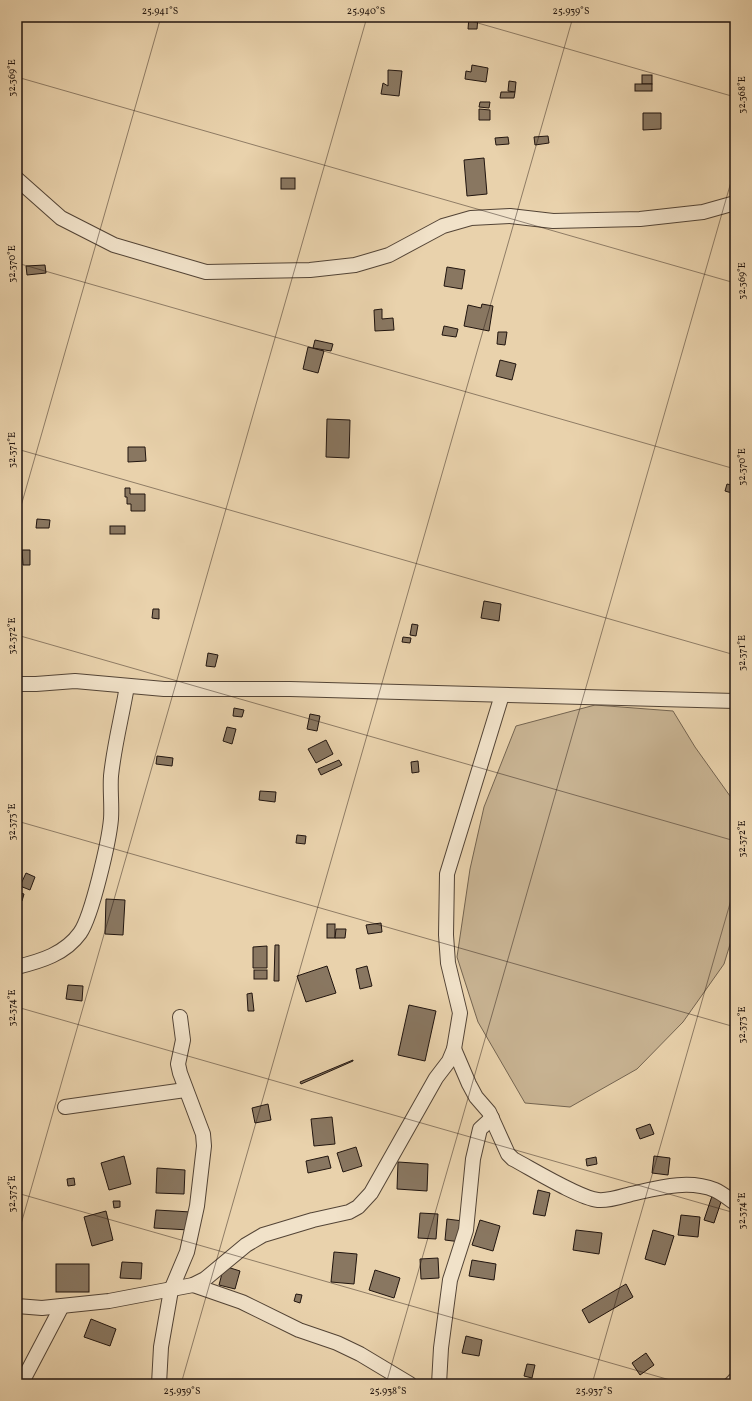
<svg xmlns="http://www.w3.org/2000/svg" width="752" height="1401" font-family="Vollkorn,serif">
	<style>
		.green { fill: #c7b291; stroke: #746450 }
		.building { fill: #897761; stroke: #21150f }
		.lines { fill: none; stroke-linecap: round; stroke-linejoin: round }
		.minor-casing { stroke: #534436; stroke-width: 16 }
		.minor { stroke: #f1e2c9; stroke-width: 14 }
		.ticks { fill: none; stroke: #21150f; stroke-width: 1; stroke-opacity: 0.45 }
		.neatline { fill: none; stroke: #21150f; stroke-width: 1.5 }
		.ticks-label { font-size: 10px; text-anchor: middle; fill: #21150f }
	</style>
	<rect width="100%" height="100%" fill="#e9d2ac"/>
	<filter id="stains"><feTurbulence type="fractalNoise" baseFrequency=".005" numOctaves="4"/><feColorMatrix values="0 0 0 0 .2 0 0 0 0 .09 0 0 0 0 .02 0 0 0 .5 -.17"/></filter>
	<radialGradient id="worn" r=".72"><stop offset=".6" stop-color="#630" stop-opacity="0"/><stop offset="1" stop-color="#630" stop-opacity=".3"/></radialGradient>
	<path class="green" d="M595,705L673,711L695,747L735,803V928L724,964L683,1022L637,1069L570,1107L525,1103L478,1022L457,957L470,869L484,807L516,726Z"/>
	<g class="building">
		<path d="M469,17H478L477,29H468Z"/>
		<path d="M472,65L488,68L486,82L465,79L466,71L471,72Z"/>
		<path d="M388,70L402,71L399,96L381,94L383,83L388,86Z"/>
		<rect x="642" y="75" width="10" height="9"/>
		<path d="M509,81L516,82L515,92L508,91Z"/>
		<rect x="635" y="84" width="17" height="7"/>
		<path d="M501,92H515L514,98H500Z"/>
		<path d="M480,102H490L489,108L479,107Z"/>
		<path d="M479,109L490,110V120H479Z"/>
		<path d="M643,113H661V129L643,130Z"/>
		<path d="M548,136L549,143L535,145L534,137Z"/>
		<path d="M508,137L509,144L496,145L495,138Z"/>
		<path d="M484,158L487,194L467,196L464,160Z"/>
		<rect x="281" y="178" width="14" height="11"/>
		<path d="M45,265L46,273L27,275L26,266Z"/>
		<path d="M447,267L465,270L462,289L444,286Z"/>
		<path d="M482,304L493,306L489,331L464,326L468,305L481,308Z"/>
		<path d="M382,309V319L393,318L394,330L375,331L374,310Z"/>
		<path d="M444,326L458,329L456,337L442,335Z"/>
		<path d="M498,332H507L505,345L497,344Z"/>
		<path d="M315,340L333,344L331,351L313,348Z"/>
		<path d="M308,347L324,351L318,373L303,369Z"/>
		<path d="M500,360L516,364L512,380L496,376Z"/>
		<path d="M327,419L350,420L349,458L326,457Z"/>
		<path d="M128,447H145L146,461L128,462Z"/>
		<path d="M727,484L735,486V494L725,491Z"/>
		<path d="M125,488H130V494H145V511H131V504H127V497H125Z"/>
		<path d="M37,519L50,520L49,528H36Z"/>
		<rect x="110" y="526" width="15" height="8"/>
		<path d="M22,550H30V565H23Z"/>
		<path d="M484,601L501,604L499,621L481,618Z"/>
		<path d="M153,609H159V619L152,618Z"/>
		<path d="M412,624L418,625L416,636L410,635Z"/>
		<path d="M403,637L411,638L410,643L402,642Z"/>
		<path d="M208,653L218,655L215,667L206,666Z"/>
		<path d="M234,708L244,710L242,717L233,716Z"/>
		<path d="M310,714L320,716L317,731L307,729Z"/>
		<path d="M227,727L236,729L232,744L223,741Z"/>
		<path d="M326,740L333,754L316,763L308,749Z"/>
		<path d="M157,756L173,758L172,766L156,764Z"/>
		<path d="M339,760L342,765L321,775L318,769Z"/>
		<path d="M418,761L419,772L412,773L411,762Z"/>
		<path d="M260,791L276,792L275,802L259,800Z"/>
		<path d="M297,835L306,836L305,844L296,843Z"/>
		<path d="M26,873L35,877L30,890L20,886Z"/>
		<path d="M17,892L24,894L22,901L17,899Z"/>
		<path d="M106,899L125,900L123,935L105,934Z"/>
		<path d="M381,923L382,932L368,934L366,925Z"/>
		<rect x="327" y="924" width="8" height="14"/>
		<path d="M336,929H346L345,938H335Z"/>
		<path d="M275,945H279V981H274Z"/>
		<path d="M267,946V968H253V947Z"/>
		<path d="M327,966L336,993L306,1002L297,976Z"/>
		<path d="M367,966L372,986L360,989L356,969Z"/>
		<rect x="254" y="970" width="13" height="9"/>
		<path d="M68,985L83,986L82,1001L66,999Z"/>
		<path d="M252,993L254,1011H248L247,994Z"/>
		<path d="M409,1005L436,1011L425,1061L398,1055Z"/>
		<path d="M353,1060V1061L301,1084L300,1082Z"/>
		<path d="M268,1104L271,1120L255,1123L252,1108Z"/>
		<path d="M332,1117L335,1144L314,1146L311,1119Z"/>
		<path d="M650,1124L654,1134L640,1139L636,1129Z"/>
		<path d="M356,1147L362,1166L343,1172L337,1153Z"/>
		<path d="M124,1156L131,1184L109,1190L101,1163Z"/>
		<path d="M328,1156L331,1168L308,1173L306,1161Z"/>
		<path d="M654,1156L670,1158L668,1175L652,1173Z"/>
		<path d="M596,1157L597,1164L587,1166L586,1159Z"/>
		<path d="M398,1162L428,1164L427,1191L397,1189Z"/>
		<path d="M157,1168L185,1170L184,1194L156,1193Z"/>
		<path d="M74,1178L75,1185L68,1186L67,1179Z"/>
		<path d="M538,1190L550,1193L545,1216L533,1214Z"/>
		<path d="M713,1193L723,1196L714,1223L704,1220Z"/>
		<path d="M113,1201H120V1207L114,1208Z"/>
		<path d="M156,1210L191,1212L189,1230L154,1228Z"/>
		<path d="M106,1211L113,1240L92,1246L84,1217Z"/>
		<path d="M420,1213L438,1214L436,1239L418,1238Z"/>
		<path d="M681,1215L700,1217L698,1237L678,1235Z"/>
		<path d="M447,1219L463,1221L461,1242L445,1240Z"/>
		<path d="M480,1220L500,1226L493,1251L472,1245Z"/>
		<path d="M576,1230L602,1233L599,1254L573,1250Z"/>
		<path d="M653,1230L674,1236L665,1265L645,1259Z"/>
		<path d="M334,1252L357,1254L354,1284L331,1282Z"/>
		<path d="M438,1258L439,1278L421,1279L420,1259Z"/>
		<path d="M472,1260L496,1264L494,1280L469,1276Z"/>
		<path d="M122,1262L142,1263L141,1279L120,1278Z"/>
		<rect x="56" y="1264" width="33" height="28"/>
		<path d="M224,1266L240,1271L235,1289L219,1285Z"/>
		<path d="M375,1270L400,1278L394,1298L369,1290Z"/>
		<path d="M626,1284L633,1297L589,1323L582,1310Z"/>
		<path d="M296,1294L302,1295L300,1303L294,1301Z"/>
		<path d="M91,1319L116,1329L110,1346L84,1337Z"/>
		<path d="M466,1336L482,1340L479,1356L462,1353Z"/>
		<path d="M646,1353L654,1365L640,1375L632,1363Z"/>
		<path d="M527,1364L535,1365L532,1378L524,1376Z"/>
	</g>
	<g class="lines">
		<defs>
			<g id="minor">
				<path d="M17,179L61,218L114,245L206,272L310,270L355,265L389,255L443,226L471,218L510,216L553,221L640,219L703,212L735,203"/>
				<path d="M17,684H36L75,681L164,689H290L735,701"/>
				<path d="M17,967C41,961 65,954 80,933C92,916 109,841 111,819C112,805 110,790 111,776C114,746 122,716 127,686"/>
				<path d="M454,1049L469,1084L476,1097L489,1112L508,1154L513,1159C532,1169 579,1198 598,1200C609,1201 620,1197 631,1194C658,1188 688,1179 715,1190C722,1193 729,1199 735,1203"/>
				<path d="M65,1107L185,1090"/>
				<path d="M193,1285L242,1302L299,1330L337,1343L360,1354L410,1384"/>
				<path d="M17,1306L42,1308L109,1301L193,1285L205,1279L246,1245L263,1235L313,1220L349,1212L358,1207L371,1193L436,1078L449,1061L454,1049L460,1013L448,963L446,935L447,874L502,695"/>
				<path d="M21,1384L62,1306"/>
				<path d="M159,1384L161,1347L171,1290L187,1252L197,1206L204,1146L203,1134L180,1073L178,1064L183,1040L180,1017"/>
				<path d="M439,1384L441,1348L450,1280L466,1230L473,1159L480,1129L492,1118"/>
				<path d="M731,1384L735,1380"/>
			</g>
		</defs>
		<use href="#minor" class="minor-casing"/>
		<use href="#minor" class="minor"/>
	</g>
	<path class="ticks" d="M457,17L735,97M17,77L735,283M17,263L735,469M17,449L735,655M17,520L161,17M17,635L735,841M17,821L735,1027M17,1007L735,1213M17,1193L684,1384M17,1238L367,17M17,1379L36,1384M181,1384L573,17M386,1384L735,168M592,1384L735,886"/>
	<rect width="752" height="1401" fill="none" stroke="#e9d2ac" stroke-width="44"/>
	<rect x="22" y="22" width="708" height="1357" class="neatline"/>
	<g class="ticks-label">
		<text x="160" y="14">25.941°S</text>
		<text x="366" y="14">25.940°S</text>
		<text x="571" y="14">25.939°S</text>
		<text transform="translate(11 78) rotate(-90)" y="4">32.369°E</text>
		<text transform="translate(741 95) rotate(-90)" y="4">32.368°E</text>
		<text transform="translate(11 264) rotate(-90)" y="4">32.370°E</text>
		<text transform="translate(741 281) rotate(-90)" y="4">32.369°E</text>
		<text transform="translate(11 450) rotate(-90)" y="4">32.371°E</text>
		<text transform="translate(741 467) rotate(-90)" y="4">32.370°E</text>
		<text transform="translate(11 636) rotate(-90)" y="4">32.372°E</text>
		<text transform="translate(741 653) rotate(-90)" y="4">32.371°E</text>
		<text transform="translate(11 822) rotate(-90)" y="4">32.373°E</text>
		<text transform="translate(741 839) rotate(-90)" y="4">32.372°E</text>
		<text transform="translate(11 1008) rotate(-90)" y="4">32.374°E</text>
		<text transform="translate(741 1025) rotate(-90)" y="4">32.373°E</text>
		<text transform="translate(11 1194) rotate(-90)" y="4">32.375°E</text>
		<text transform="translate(741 1211) rotate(-90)" y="4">32.374°E</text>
		<text x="182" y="1394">25.939°S</text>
		<text x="388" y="1394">25.938°S</text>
		<text x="594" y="1394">25.937°S</text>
	</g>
	<rect width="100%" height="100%" filter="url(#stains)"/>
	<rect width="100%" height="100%" fill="url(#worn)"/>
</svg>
